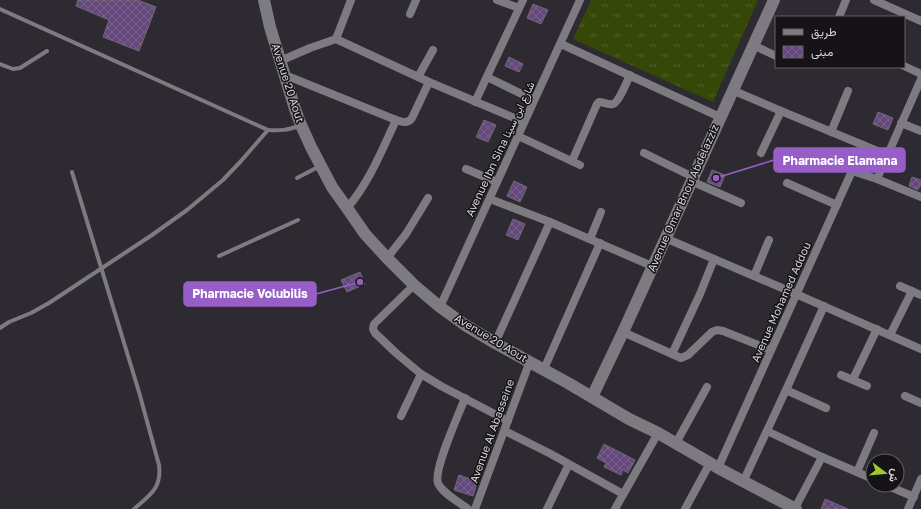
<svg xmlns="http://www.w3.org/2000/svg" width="921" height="509" font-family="'Golos Text',Vazirmatn,sans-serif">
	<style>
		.grass { fill: url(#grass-tufts) }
		.building { fill: url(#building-cross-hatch); stroke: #6e6972 }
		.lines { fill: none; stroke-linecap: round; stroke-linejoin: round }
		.lane { stroke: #7e7a82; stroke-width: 4 }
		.street { stroke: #7e7a82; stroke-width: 8 }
		.secondary { stroke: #7e7a82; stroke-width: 12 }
		.labels { text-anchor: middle; stroke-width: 3; stroke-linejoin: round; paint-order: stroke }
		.street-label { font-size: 11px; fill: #d7d4d9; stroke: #151316 }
		.leader { fill: none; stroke: #975ec7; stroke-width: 1.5 }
		.callout-dot { fill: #975ec7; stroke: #151316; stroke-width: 1.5 }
		.callout { fill: #975ec7; stroke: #975ec7; stroke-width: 1.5 }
		.callout-label { font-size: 12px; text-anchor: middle; font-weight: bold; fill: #fff }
	</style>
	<defs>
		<pattern id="grass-tufts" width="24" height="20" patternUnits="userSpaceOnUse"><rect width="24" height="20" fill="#364807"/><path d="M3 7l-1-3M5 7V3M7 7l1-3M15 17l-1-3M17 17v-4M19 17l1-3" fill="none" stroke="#52622b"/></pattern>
		<pattern id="building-cross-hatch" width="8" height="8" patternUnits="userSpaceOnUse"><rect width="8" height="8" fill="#66497c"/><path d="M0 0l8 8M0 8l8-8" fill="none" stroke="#7b628e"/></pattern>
	</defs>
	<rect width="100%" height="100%" fill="#2d2a31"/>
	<path class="grass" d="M591,0H758L713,102L573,39Z"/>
	<g class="building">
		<path d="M78,0H138L156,7L139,51L103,37L109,20L76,6Z"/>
		<path d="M533,4L548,10L541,24L527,18Z"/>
		<path d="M509,57L523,64L519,72L505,66Z"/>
		<path d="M878,112L893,118L888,130L873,124Z"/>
		<path d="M484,120L496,125L488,142L476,137Z"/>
		<path d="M712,170L725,175L720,187L707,182Z"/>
		<path d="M912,177L921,180V184L918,190L909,186Z"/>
		<path d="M514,181L527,187L520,202L507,196Z"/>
		<path d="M513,219L525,224L518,240L506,235Z"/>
		<path d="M360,272L365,284L347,292L341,280Z"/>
		<path d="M604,444L635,460L628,473L623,470L621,475L604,467L606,463L597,458Z"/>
		<path d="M459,475L476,481L475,485L476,486L473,496L454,490Z"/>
		<path d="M825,499L848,509H821Z"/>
	</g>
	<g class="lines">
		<g class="lane">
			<path d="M0,9L268,130C281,131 287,130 299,126"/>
			<path d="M0,64L13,69L20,68L47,51"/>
			<path d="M72,172L139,392L159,465C162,488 150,495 134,509"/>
			<path d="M297,178L320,166"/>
			<path d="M219,256L298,220"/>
			<path d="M0,328L9,322L31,313L49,303L152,235L187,210L223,180L241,161L268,130"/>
		</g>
		<g class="street">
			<path d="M497,0L519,8"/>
			<path d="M874,0L921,21"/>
			<path d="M410,14L416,0"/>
			<path d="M839,17L846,0"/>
			<path d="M336,39L351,0"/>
			<path d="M561,44L720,117"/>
			<path d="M753,45L776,56"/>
			<path d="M280,61L310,48L336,39L429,82L524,122"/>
			<path d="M904,66L921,74"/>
			<path d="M285,75L396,120C402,122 408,124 412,118L429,82"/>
			<path d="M418,77L433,50"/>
			<path d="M487,77L534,100"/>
			<path d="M732,90L781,111L887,155"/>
			<path d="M475,102L523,0"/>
			<path d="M901,123L921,131"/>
			<path d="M831,132L848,91"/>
			<path d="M518,136L580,165"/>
			<path d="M644,153L693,177"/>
			<path d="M761,153L781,111"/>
			<path d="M572,161L597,104L599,102C603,102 609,105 613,104C619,102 627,81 630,75"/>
			<path d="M466,169L497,182"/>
			<path d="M852,171L877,179L921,197"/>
			<path d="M877,179L921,79"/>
			<path d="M691,181L741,203"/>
			<path d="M787,183L837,205"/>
			<path d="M490,199L550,222L652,266"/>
			<path d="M347,208C369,183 382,150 396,120"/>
			<path d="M665,238L796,294L921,349"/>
			<path d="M590,239L601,212"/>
			<path d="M387,258L406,234L428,198"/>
			<path d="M754,276L769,240"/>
			<path d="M414,285L374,324L373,329L375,333L396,353L421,374L441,386L508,421"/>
			<path d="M900,286L921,295"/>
			<path d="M440,307L580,0"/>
			<path d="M623,332L672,354L700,294L714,259"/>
			<path d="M890,335L912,291"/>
			<path d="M495,343L550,222"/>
			<path d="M672,354L681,358L688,355L712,332L717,330L723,331L771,350"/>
			<path d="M544,369L600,243"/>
			<path d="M841,375L867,386"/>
			<path d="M853,379L877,329"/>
			<path d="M786,390L826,408"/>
			<path d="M905,396L921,403"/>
			<path d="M465,398C459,414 433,470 438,483C442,493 459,502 468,509"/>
			<path d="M401,416L421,374"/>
			<path d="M505,431L549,453L623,494"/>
			<path d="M767,431L822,457"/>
			<path d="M676,443L707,387"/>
			<path d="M718,468L852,171L863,145"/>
			<path d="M857,472L874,433"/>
			<path d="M743,482L786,390L824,306"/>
			<path d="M886,485L914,497"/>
			<path d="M795,508L822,457L873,479"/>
			<path d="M475,509L530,361"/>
			<path d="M547,509L569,464"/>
			<path d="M615,509L658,433"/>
			<path d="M685,509L710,463"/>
			<path d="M908,509L921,479"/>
		</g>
		<g class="secondary">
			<path d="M264,0L270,27L295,109L301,125L311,147L332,187L347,208L365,234L387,258L414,285L440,307L465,325L495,343L568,383L629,419L658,433L710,463L718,468L796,509"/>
			<path d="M592,397L623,332L774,0"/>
		</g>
	</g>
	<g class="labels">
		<g class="street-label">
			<text transform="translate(288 83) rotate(72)" y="4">Avenue 20 Aout</text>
			<text transform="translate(500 149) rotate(-65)" y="4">Avenue Ibn Sina شارع ابن سينا</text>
			<text transform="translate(683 198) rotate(-66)" y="4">Avenue Omar Bnou Abdelazziz</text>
			<text transform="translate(781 302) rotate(-66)" y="4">Avenue Mohamed Addou</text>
			<text transform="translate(491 338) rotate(31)" y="4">Avenue 20 Aout</text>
			<text transform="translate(492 431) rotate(-70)" y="4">Avenue Al Abasseine</text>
		</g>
	</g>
	<path class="leader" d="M716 178L774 160M360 282L316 294"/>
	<g class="callout-dot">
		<circle cx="716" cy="178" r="4"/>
		<circle cx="360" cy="282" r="4"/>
	</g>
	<g class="callout">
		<rect x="774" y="148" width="131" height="24" rx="4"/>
		<rect x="184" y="282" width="132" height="24" rx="4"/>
	</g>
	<g class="callout-label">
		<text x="840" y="165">Pharmacie Elamana</text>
		<text x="250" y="298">Pharmacie Volubilis</text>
	</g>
	<rect x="775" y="16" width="130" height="52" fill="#151316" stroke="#636064"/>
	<rect x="783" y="29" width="20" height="6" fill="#7e7a82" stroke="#636064"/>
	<text x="811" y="36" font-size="12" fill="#d7d4d9">طريق</text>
	<rect x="783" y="46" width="20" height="12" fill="url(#building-cross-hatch)" stroke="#636064"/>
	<text x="811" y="56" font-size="12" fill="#d7d4d9">مبنى</text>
	<g transform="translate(885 473) rotate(106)"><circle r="19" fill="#151316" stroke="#636064"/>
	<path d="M0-3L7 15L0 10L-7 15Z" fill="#9eca2e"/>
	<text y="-6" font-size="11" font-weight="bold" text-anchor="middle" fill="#d7d4d9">ش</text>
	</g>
</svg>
